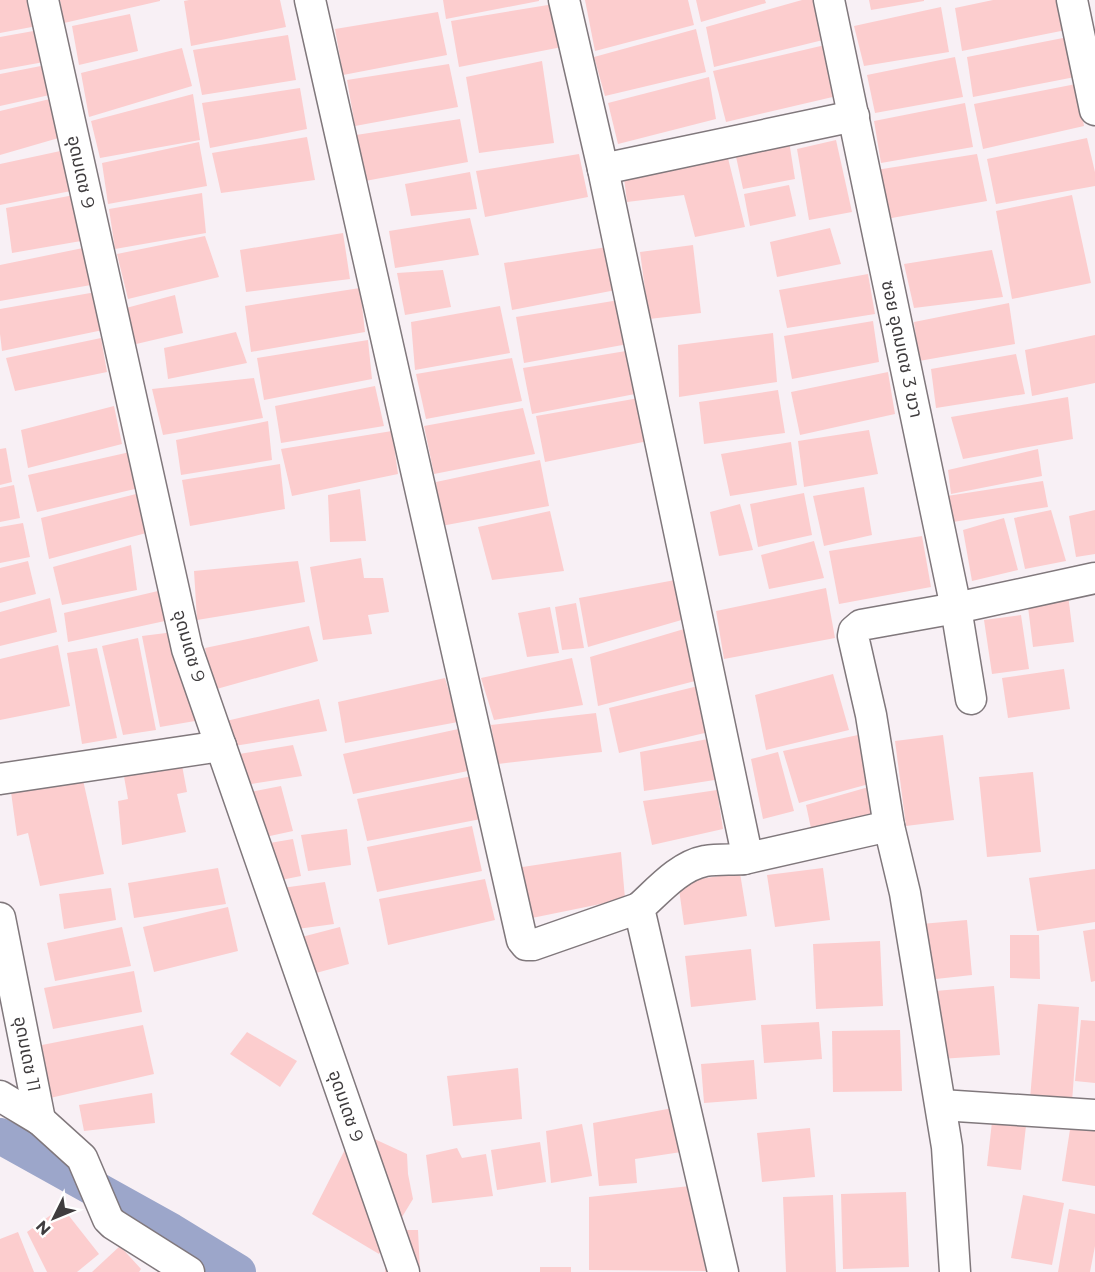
<svg xmlns="http://www.w3.org/2000/svg" width="1095" height="1272" font-family="Montserrat,'Noto Sans Thai',sans-serif">
	<style>
		.lines { fill: none; stroke-linecap: round; stroke-linejoin: round }
		.canal { stroke: #9ca6ca; stroke-width: 36 }
		.building { fill: #fccdce }
		.street-casing { stroke: #80787c; stroke-width: 33 }
		.street { stroke: #fff; stroke-width: 30 }
		.labels { text-anchor: middle; stroke-width: 6; stroke-linejoin: round; paint-order: stroke }
		.street-label { font-size: 18px; fill: #3f3c3e; stroke: #fff }
	</style>
	<rect width="100%" height="100%" fill="#f8f0f5"/>
	<g class="lines">
		<path class="canal" d="M0,1136L171,1231L238,1272"/>
	</g>
	<g class="building">
		<path d="M0,0H32L37,26L0,33Z"/>
		<path d="M60,0H160V1L64,23Z"/>
		<path d="M189,0H280L286,27L191,46L184,1Z"/>
		<path d="M443,0H539V1L446,19Z"/>
		<path d="M585,0H688L694,25L595,51Z"/>
		<path d="M696,0H765L766,3L701,22Z"/>
		<path d="M802,0H813L823,40L714,67L706,27Z"/>
		<path d="M869,0H924V1L871,10Z"/>
		<path d="M993,0H1059L1066,30L962,51L955,8Z"/>
		<path d="M554,4L562,47L459,67L451,21Z"/>
		<path d="M941,7L949,52L864,66L854,26Z"/>
		<path d="M438,12L447,55L343,75L335,29Z"/>
		<path d="M130,14L138,51L79,65L72,26Z"/>
		<path d="M696,29L706,72L605,96L594,57Z"/>
		<path d="M39,30L44,62L0,70V37Z"/>
		<path d="M288,35L296,80L202,95L193,50Z"/>
		<path d="M1068,37L1075,77L973,97L967,57Z"/>
		<path d="M825,45L837,96L726,122L713,71Z"/>
		<path d="M182,48L192,86L89,117L81,73Z"/>
		<path d="M955,57L963,97L875,113L867,75Z"/>
		<path d="M542,61L554,143L479,153L466,77Z"/>
		<path d="M449,64L458,107L355,126L347,80Z"/>
		<path d="M46,65L54,94L0,106V74Z"/>
		<path d="M709,77L716,119L618,144L608,103Z"/>
		<path d="M1076,84L1084,126L983,149L974,104Z"/>
		<path d="M300,88L307,129L210,148L202,103Z"/>
		<path d="M193,94L200,140L100,158L91,121Z"/>
		<path d="M54,98L62,137L0,155V111Z"/>
		<path d="M965,103L973,147L881,163L874,121Z"/>
		<path d="M460,119L468,162L365,181L356,135Z"/>
		<path d="M307,137L315,180L221,193L212,153Z"/>
		<path d="M1087,138L1095,172V186L996,204L987,159Z"/>
		<path d="M836,140L852,212L809,220L797,149Z"/>
		<path d="M789,141L795,179L743,189L735,152Z"/>
		<path d="M199,142L207,186L108,204L102,163Z"/>
		<path d="M65,150L71,191L0,205V164Z"/>
		<path d="M726,150L745,227L695,237L684,195L627,202L623,170Z"/>
		<path d="M579,154L588,197L485,217L476,171Z"/>
		<path d="M977,154L987,201L886,219L876,170Z"/>
		<path d="M470,172L477,209L411,216L405,184Z"/>
		<path d="M789,185L796,216L750,226L744,194Z"/>
		<path d="M202,193L206,233L115,249L109,209Z"/>
		<path d="M74,195L81,241L12,253L6,208Z"/>
		<path d="M1072,195L1091,283L1012,299L996,211Z"/>
		<path d="M470,218L479,255L395,268L389,231Z"/>
		<path d="M830,228L841,264L777,277L770,242Z"/>
		<path d="M343,233L350,279L246,292L240,250Z"/>
		<path d="M205,236L219,277L128,299L117,254Z"/>
		<path d="M693,245L701,313L649,319L640,252Z"/>
		<path d="M607,247L616,290L512,310L504,263Z"/>
		<path d="M83,248L91,285L0,301V265Z"/>
		<path d="M992,250L1003,297L914,308L904,264Z"/>
		<path d="M443,270L451,307L405,315L397,273Z"/>
		<path d="M868,274L875,314L787,328L779,290Z"/>
		<path d="M360,288L365,332L251,352L245,306Z"/>
		<path d="M96,292L103,330L2,351L0,334V309Z"/>
		<path d="M175,295L183,333L132,345L126,308Z"/>
		<path d="M619,300L628,344L524,363L516,317Z"/>
		<path d="M1009,303L1015,344L919,361L914,322Z"/>
		<path d="M500,306L510,353L415,370L411,322Z"/>
		<path d="M873,321L879,362L792,379L784,336Z"/>
		<path d="M236,332L247,363L168,379L164,348Z"/>
		<path d="M773,333L777,382L679,397L678,345Z"/>
		<path d="M1095,335V383L1032,396L1025,350Z"/>
		<path d="M101,338L107,372L15,391L6,358Z"/>
		<path d="M368,340L372,379L264,400L257,358Z"/>
		<path d="M626,351L635,394L532,414L523,368Z"/>
		<path d="M1016,354L1025,394L936,408L931,369Z"/>
		<path d="M512,358L522,401L426,419L416,374Z"/>
		<path d="M888,372L895,414L800,435L791,392Z"/>
		<path d="M254,378L263,418L163,435L152,389Z"/>
		<path d="M375,386L384,426L281,443L275,406Z"/>
		<path d="M778,390L785,433L704,444L699,402Z"/>
		<path d="M1068,397L1073,439L963,459L951,417Z"/>
		<path d="M639,398L648,441L545,462L536,416Z"/>
		<path d="M114,406L122,444L28,468L21,430Z"/>
		<path d="M523,408L535,454L434,474L424,426Z"/>
		<path d="M268,421L272,460L181,475L176,440Z"/>
		<path d="M869,430L878,474L804,487L798,441Z"/>
		<path d="M392,431L398,474L292,496L281,449Z"/>
		<path d="M791,442L797,485L730,496L721,454Z"/>
		<path d="M6,448L12,482L0,485V449Z"/>
		<path d="M1038,449L1042,476L951,494L948,470Z"/>
		<path d="M130,452L139,488L37,512L28,475Z"/>
		<path d="M540,460L549,506L441,526L436,482Z"/>
		<path d="M280,464L285,509L190,526L182,480Z"/>
		<path d="M1043,481L1048,507L953,522L947,496Z"/>
		<path d="M14,485L20,518L0,522V488Z"/>
		<path d="M864,487L872,535L824,546L813,496Z"/>
		<path d="M360,489L366,541L330,542L328,495Z"/>
		<path d="M144,492L150,532L49,559L41,518Z"/>
		<path d="M804,493L812,535L758,547L750,504Z"/>
		<path d="M740,504L753,550L719,556L710,512Z"/>
		<path d="M1051,510L1066,561L1025,569L1014,518Z"/>
		<path d="M1095,510V554L1076,557L1069,516Z"/>
		<path d="M550,511L564,571L492,580L478,527Z"/>
		<path d="M1004,518L1018,570L972,581L963,530Z"/>
		<path d="M23,523L30,557L0,563V527Z"/>
		<path d="M922,536L931,587L839,604L829,551Z"/>
		<path d="M814,541L824,578L769,589L761,555Z"/>
		<path d="M131,545L137,590L62,605L53,567Z"/>
		<path d="M361,558L364,578H383L389,612L368,615L372,634L323,640L310,567Z"/>
		<path d="M28,561L36,594L0,603V568Z"/>
		<path d="M298,561L305,602L197,620L194,571Z"/>
		<path d="M675,580L685,619L588,647L579,598Z"/>
		<path d="M826,588L835,638L724,659L716,611Z"/>
		<path d="M158,591L165,621L68,642L64,613Z"/>
		<path d="M1068,595L1074,642L1033,647L1027,599Z"/>
		<path d="M50,598L57,632L0,646V612Z"/>
		<path d="M576,603L584,648L562,650L555,607Z"/>
		<path d="M550,607L559,653L527,657L518,613Z"/>
		<path d="M1021,615L1029,669L992,674L984,620Z"/>
		<path d="M309,626L318,661L213,690L205,648Z"/>
		<path d="M684,629L699,680L598,706L590,657Z"/>
		<path d="M174,632L195,721L160,727L142,636Z"/>
		<path d="M138,638L156,730L123,735L102,646Z"/>
		<path d="M58,645L70,706L0,720V659Z"/>
		<path d="M97,648L117,738L82,744L67,653Z"/>
		<path d="M572,658L583,705L494,720L481,678Z"/>
		<path d="M1064,669L1070,709L1008,718L1002,678Z"/>
		<path d="M833,674L849,730L766,750L755,695Z"/>
		<path d="M445,678L458,722L345,743L338,702Z"/>
		<path d="M698,686L709,732L619,753L609,708Z"/>
		<path d="M319,699L327,731L234,746L226,721Z"/>
		<path d="M596,713L602,752L498,764L491,725Z"/>
		<path d="M463,728L473,770L353,794L343,754Z"/>
		<path d="M858,735L869,784L799,803L783,751Z"/>
		<path d="M943,735L954,820L906,826L895,741Z"/>
		<path d="M713,738L721,779L644,791L640,752Z"/>
		<path d="M293,745L302,776L244,785L239,754Z"/>
		<path d="M778,752L794,811L763,819L751,759Z"/>
		<path d="M181,760L187,792L177,794L186,832L122,845L118,801L128,799L123,771Z"/>
		<path d="M1033,772L1041,852L987,857L979,777Z"/>
		<path d="M472,776L481,819L367,841L357,799Z"/>
		<path d="M83,780L104,874L40,886L28,833L17,836L11,792Z"/>
		<path d="M281,786L293,831L256,839L245,793Z"/>
		<path d="M872,786L877,813L812,833L806,805Z"/>
		<path d="M717,790L723,829L652,845L643,801Z"/>
		<path d="M472,826L482,871L377,892L367,847Z"/>
		<path d="M347,829L351,865L308,871L301,835Z"/>
		<path d="M293,839L301,876L271,882L258,845Z"/>
		<path d="M621,852L625,899L527,919L516,868Z"/>
		<path d="M218,868L226,904L134,918L128,883Z"/>
		<path d="M823,868L830,920L775,927L767,875Z"/>
		<path d="M1095,869V922L1037,931L1029,878Z"/>
		<path d="M740,873L747,916L684,925L678,882Z"/>
		<path d="M485,879L495,920L388,945L379,899Z"/>
		<path d="M325,882L334,924L290,930L282,888Z"/>
		<path d="M111,888L116,920L64,929L59,894Z"/>
		<path d="M228,907L238,951L154,972L143,927Z"/>
		<path d="M967,920L972,975L927,980L921,924Z"/>
		<path d="M122,927L131,966L55,981L47,943Z"/>
		<path d="M340,927L349,964L305,976L294,939Z"/>
		<path d="M1095,929V981L1091,982L1083,931Z"/>
		<path d="M1010,935H1039L1040,979L1010,978Z"/>
		<path d="M880,941L883,1006L816,1009L813,944Z"/>
		<path d="M751,949L756,1000L691,1007L685,956Z"/>
		<path d="M134,971L142,1012L53,1029L44,988Z"/>
		<path d="M994,986L1000,1055L940,1059L935,991Z"/>
		<path d="M1038,1004L1079,1007L1072,1102L1030,1099Z"/>
		<path d="M1081,1020L1095,1021V1083L1075,1081Z"/>
		<path d="M819,1022L822,1059L764,1063L761,1025Z"/>
		<path d="M143,1025L154,1074L50,1098L42,1045Z"/>
		<path d="M900,1030L902,1091L833,1092L832,1031Z"/>
		<path d="M247,1032L297,1061L280,1087L230,1054Z"/>
		<path d="M754,1060L757,1099L704,1103L701,1064Z"/>
		<path d="M518,1068L522,1119L453,1126L447,1076Z"/>
		<path d="M152,1093L155,1123L84,1131L79,1105Z"/>
		<path d="M678,1107L688,1151L635,1159L637,1183L599,1186L593,1123Z"/>
		<path d="M993,1113L1027,1117L1021,1170L987,1166Z"/>
		<path d="M1071,1123L1095,1127V1186L1062,1181Z"/>
		<path d="M582,1124L592,1176L551,1183L546,1131Z"/>
		<path d="M810,1128L815,1177L762,1182L757,1133Z"/>
		<path d="M355,1130L407,1154L408,1174L413,1199L394,1230H418L420,1272H385L388,1240L379,1254L312,1214Z"/>
		<path d="M540,1142L546,1182L497,1190L491,1150Z"/>
		<path d="M457,1148L462,1158L486,1154L493,1196L432,1203L426,1155Z"/>
		<path d="M690,1186L706,1271L589,1270V1197Z"/>
		<path d="M906,1192L909,1267L843,1269L841,1194Z"/>
		<path d="M833,1195L836,1272H786L783,1197Z"/>
		<path d="M1023,1195L1064,1203L1052,1265L1011,1258Z"/>
		<path d="M62,1207L99,1254L77,1272H47L27,1232Z"/>
		<path d="M1069,1209L1095,1214V1246L1090,1272H1058Z"/>
		<path d="M18,1232L34,1272H0V1239Z"/>
		<path d="M120,1246L141,1269L139,1272H92Z"/>
		<rect x="540" y="1267" width="31" height="5"/>
	</g>
	<g class="lines">
		<defs>
			<g id="street">
				<path d="M43,0L187,649L404,1272"/>
				<path d="M310,0L522,940L526,945H533L639,908"/>
				<path d="M564,0L603,169L746,850L744,859C731,860 718,859 705,861C679,866 658,891 639,908L723,1272"/>
				<path d="M829,0L956,608L971,699"/>
				<path d="M1072,0L1095,110"/>
				<path d="M603,169L854,116"/>
				<path d="M0,779L221,746"/>
				<path d="M744,859L889,826"/>
				<path d="M0,918L40,1120"/>
				<path d="M0,1096L40,1120L82,1158L108,1219L113,1224L189,1272"/>
				<path d="M941,1105L1095,1115"/>
				<path d="M955,1272L947,1147L905,893L889,826L871,715L853,636L854,631L861,625L956,608L1095,578"/>
			</g>
		</defs>
		<use href="#street" class="street-casing"/>
		<use href="#street" class="street"/>
	</g>
	<g class="labels">
		<g class="street-label">
			<text transform="translate(81 172) rotate(78)" y="6">อุดมเดช 9</text>
			<text transform="translate(902 349) rotate(78)" y="6">ซอย อุดมเดช 3 ขวา</text>
			<text transform="translate(189 646) rotate(74)" y="6">อุดมเดช 9</text>
			<text transform="translate(27 1054) rotate(79)" y="6">อุดมเดช 11</text>
			<text transform="translate(346 1106) rotate(71)" y="6">อุดมเดช 9</text>
		</g>
	</g>
	<g transform="translate(54 1218) rotate(227)" stroke="#ffffff" stroke-width="4.5" paint-order="stroke">
	<path d="M0-4.5L10 22L0 15L-10 22Z" fill="#3f3c3e"/>
	<text y="-9" font-size="16" font-weight="bold" text-anchor="middle" fill="#3f3c3e">N</text>
	</g>
</svg>
